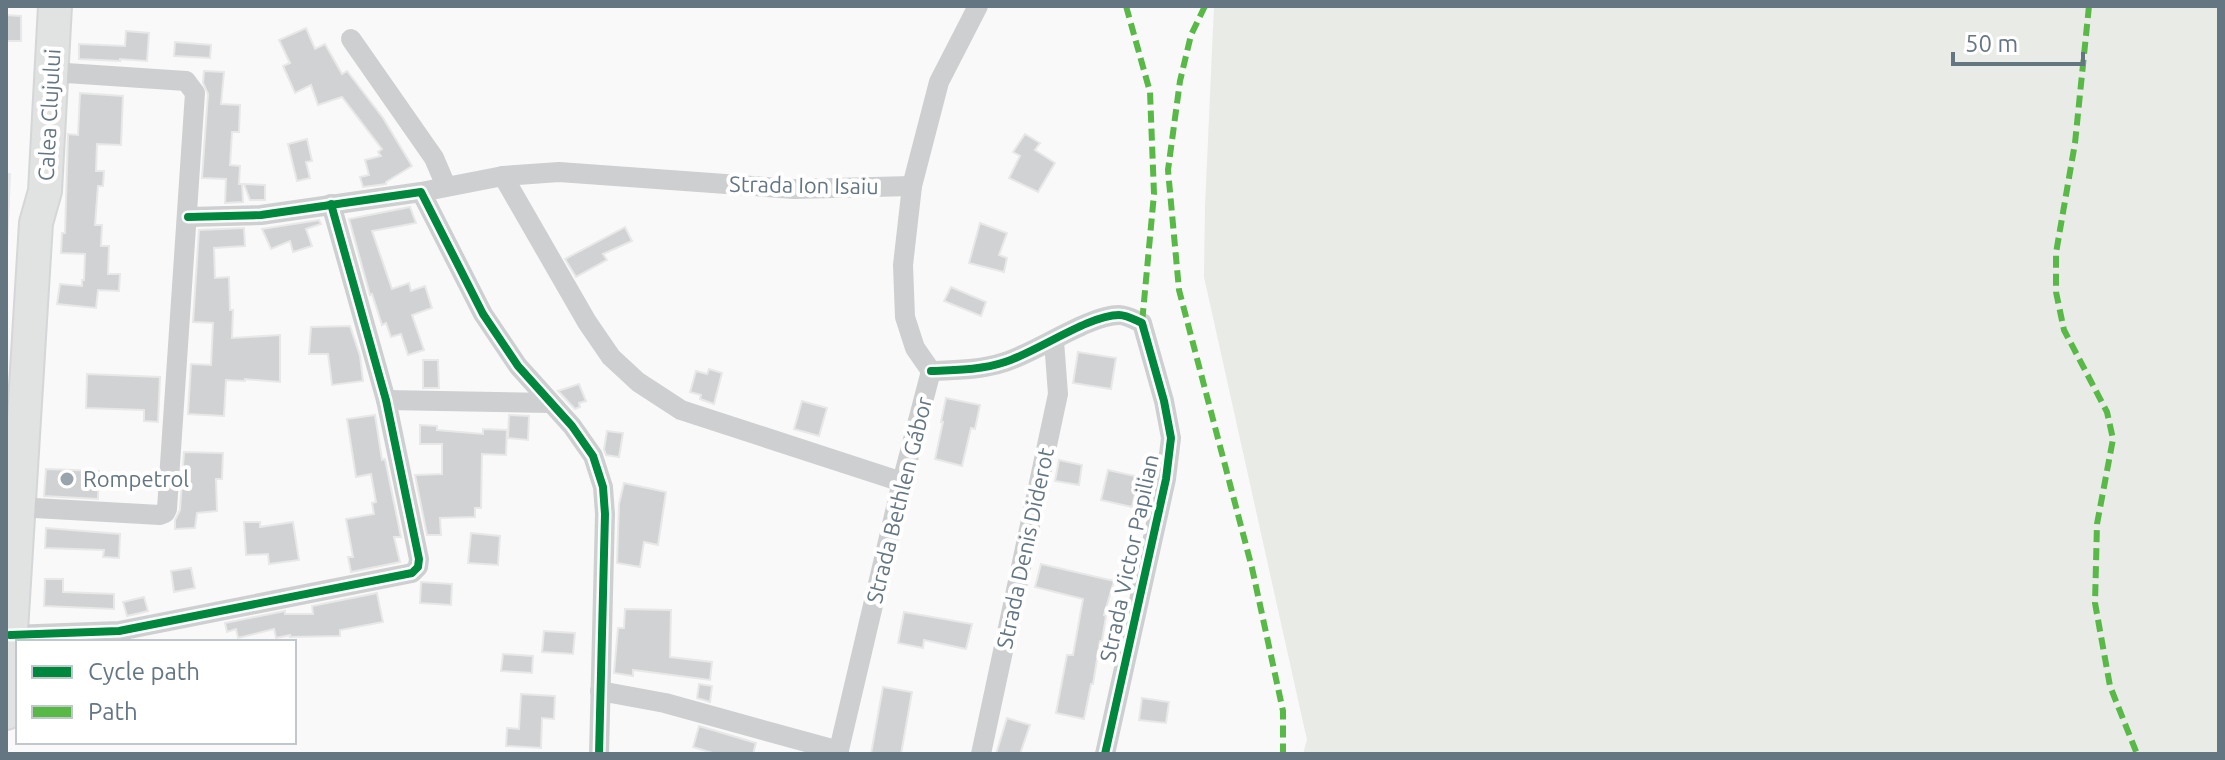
<svg xmlns="http://www.w3.org/2000/svg" width="2225" height="760" font-family="Ubuntu,sans-serif">
	<style>
		.built { fill: #e8e9e9 }
		.green { fill: #e8ebe6 }
		.building { fill: #d0d2d3; stroke: #e8e8e8; stroke-width: 2 }
		.lines { fill: none; stroke-linecap: round; stroke-linejoin: round }
		.primary-casing { stroke: #d5d6d7; stroke-width: 36 }
		.minor { stroke: #cecfd0; stroke-width: 20 }
		.primary { stroke: #e1e2e2; stroke-width: 32 }
		.quiet { stroke: #58b947; stroke-width: 6; stroke-dasharray: 12 6; stroke-linecap: butt }
		.cycleway-casing { stroke: #fff; stroke-width: 13 }
		.cycleway { stroke: #00873e; stroke-width: 8 }
		.poi-dot { fill: #99a4ac; stroke: #fff; stroke-width: 3 }
		.labels { text-anchor: middle; stroke-width: 8; stroke-linejoin: round; paint-order: stroke }
		.street-label { font-size: 22px; fill: #657683; stroke: #fff }
		.poi-label { font-size: 22px; fill: #657683; stroke: #fff; text-anchor: start }
	</style>
	<rect width="100%" height="100%" fill="#f9f9f9"/>
	<path class="built" d="M6,173H11L6,297Z"/>
	<path class="green" d="M1214,6H2219V754H1303L1307,740L1204,277L1205,207Z"/>
	<g class="building">
		<path d="M6,15L21,16V41H6Z"/>
		<path d="M306,28L315,49L325,44L342,74L347,71L383,118L412,166L386,182V184L363,187L360,177L369,175L365,160L381,156L378,152L382,149L342,97L318,105L311,85L295,93L283,66L290,63L279,40Z"/>
		<path d="M126,31L149,33L147,61L120,59V61L79,59V44L125,46Z"/>
		<path d="M175,42L211,45L210,58L174,56Z"/>
		<path d="M204,71L224,72L221,104L240,105L239,132H232L230,165L240,166L239,184H242L243,202L225,203L226,179L202,178L208,94L203,83Z"/>
		<path d="M80,93L123,96L121,145L97,144L96,171H104L103,186H98L95,225H102L101,246H109L108,274H120L119,291L98,290L96,308L57,304L60,284L82,286V280H84L85,254L61,253L62,233H65L68,134L78,135Z"/>
		<path d="M1025,134L1040,143L1035,150L1055,163L1038,192L1009,178L1020,156L1013,152Z"/>
		<path d="M307,139L312,161L306,162L310,178L297,181L288,144Z"/>
		<path d="M244,184L265,185V200H250Z"/>
		<path d="M410,207L416,223L372,231L392,289L409,283L411,291L425,286L432,308L412,315L424,350L408,355L401,334L391,337L386,323L382,325L372,294L370,295L349,219Z"/>
		<path d="M319,220L321,224L306,229L312,246L293,252L290,241L271,249L262,229Z"/>
		<path d="M980,223L1007,233L999,255L1007,258L1004,272L969,263Z"/>
		<path d="M625,227L632,241L603,254L607,260L576,277L565,259Z"/>
		<path d="M244,228L245,246L214,248L215,278L229,277L230,310H233L232,338L280,335V382L245,379V381L226,380L224,416L188,414L191,364L211,365L213,323L193,322L199,230Z"/>
		<path d="M951,287L986,302L981,316L944,301Z"/>
		<path d="M350,326L360,356L363,381L332,385L328,354H309L311,327Z"/>
		<path d="M1078,352L1116,358L1111,389L1073,383Z"/>
		<path d="M423,360H438L439,388H423Z"/>
		<path d="M709,369L722,373L714,404L700,399L701,395L690,392L696,371L707,374Z"/>
		<path d="M87,374L160,377L158,422L144,421V410L86,408Z"/>
		<path d="M579,384L586,401L579,403L580,407L575,409L558,391Z"/>
		<path d="M946,398L980,405L975,429L971,428L962,466L935,459L943,422H941Z"/>
		<path d="M802,401L827,408L819,436L794,429Z"/>
		<path d="M375,415L382,460L385,459L401,537H394L400,562L351,572L348,557H353L346,519L374,514L372,503L376,502L371,474L356,477L347,419Z"/>
		<path d="M509,415L529,416L528,440L508,438Z"/>
		<path d="M420,425L437,426V430L483,434V429L507,430L506,455L482,454L481,508H475V517L440,518L441,535H427L415,475L442,474V444H420Z"/>
		<path d="M607,431L623,433L619,457L606,455L604,449Z"/>
		<path d="M184,452L223,453L222,479H216L217,511L197,513L195,528L175,529V520L180,510Z"/>
		<path d="M1059,460L1082,465L1079,485L1055,481Z"/>
		<path d="M46,469L99,471L98,499L44,496Z"/>
		<path d="M1108,470L1139,477L1132,507L1101,500Z"/>
		<path d="M624,483L666,492L658,545L644,542L640,567L617,563L619,504Z"/>
		<path d="M244,522H260V527L293,522L299,560L269,564L268,554L246,555Z"/>
		<path d="M46,528L120,534L119,558L103,557L104,550L45,548Z"/>
		<path d="M471,533L500,536L498,565L468,563Z"/>
		<path d="M1041,564L1114,581L1104,615L1106,616L1102,641H1100L1093,684H1091L1084,719L1056,713L1067,655H1073L1083,599L1035,587Z"/>
		<path d="M191,568L195,588L174,592L171,571Z"/>
		<path d="M45,579H63V592L114,594V609L44,606Z"/>
		<path d="M421,582L452,584L451,605L420,603Z"/>
		<path d="M377,593L383,622L340,630V636L290,637V635L276,638L274,629L238,638L236,629L227,632L225,623L285,611V614H313L312,606Z"/>
		<path d="M144,597L148,611L127,616L123,602Z"/>
		<path d="M625,609L671,610L670,657L712,662L710,680L633,670V676L614,673L618,628H624Z"/>
		<path d="M904,612L972,624L966,649L924,640L923,648L898,643Z"/>
		<path d="M544,631L575,633L573,654L542,652Z"/>
		<path d="M503,654L533,656L532,673L501,671Z"/>
		<path d="M699,684L712,686L710,702L697,698Z"/>
		<path d="M883,687L912,692L901,754H871Z"/>
		<path d="M521,694L555,696L554,719L542,718L541,748L506,746L507,728L519,729Z"/>
		<path d="M1142,698L1169,702L1166,723L1139,720Z"/>
		<path d="M1007,718L1030,725L1020,754H996Z"/>
		<path d="M699,726L756,743L753,754H716L693,747Z"/>
	</g>
	<g class="lines">
		<defs>
			<path id="primary" d="M6,713L36,223L45,191L55,6"/>
		</defs>
		<use href="#primary" class="primary-casing"/>
		<g class="minor">
			<path d="M351,39L434,158L446,186"/>
			<path d="M503,176L587,322L611,357L638,382L681,410L902,482"/>
			<path d="M421,192L503,176L559,172L794,189L912,186"/>
			<path d="M188,217L261,215L421,192L483,314L518,366L572,426L593,456L603,487L605,514L599,754"/>
			<path d="M931,371C955,370 981,370 1005,362C1037,352 1089,315 1119,315C1127,315 1135,320 1142,323L1164,401L1171,438L1166,479L1105,754"/>
			<path d="M931,371L915,348L905,317L903,265L912,186L939,82L978,6"/>
			<path d="M386,400L550,403"/>
			<path d="M17,507L160,515L165,513L167,509L195,93L186,81L51,72"/>
			<path d="M10,635L119,631L412,573L418,567L419,559L386,400L331,204"/>
			<path d="M600,691L665,703L839,751"/>
			<path d="M838,754L902,482L931,371"/>
			<path d="M981,754L1058,394L1054,341"/>
		</g>
		<use href="#primary" class="primary"/>
		<g class="quiet">
			<path d="M1126,6L1150,92L1154,194L1142,323"/>
			<path d="M1205,6L1191,35L1180,81L1168,170L1179,290L1252,568L1283,711V754"/>
			<path d="M2089,6L2075,143L2056,253V292L2064,330L2107,412L2113,439L2097,524L2095,603L2110,686L2137,754"/>
		</g>
		<defs>
			<g id="cycleway">
				<path d="M188,217L261,215L421,192L483,314L518,366L572,426L593,456L603,487L605,514L599,754"/>
				<path d="M931,371C955,370 981,370 1005,362C1037,352 1089,315 1119,315C1127,315 1135,320 1142,323L1164,401L1171,438L1166,479L1105,754"/>
				<path d="M10,635L119,631L412,573L418,567L419,559L386,400L331,204"/>
			</g>
		</defs>
		<use href="#cycleway" class="cycleway-casing"/>
		<use href="#cycleway" class="cycleway"/>
	</g>
	<circle class="poi-dot" cx="67" cy="479" r="8"/>
	<g class="labels">
		<g class="street-label">
			<text transform="translate(49 115) rotate(-87)" y="8">Calea Clujului</text>
			<text transform="translate(804 185) rotate(1)" y="8">Strada Ion Isaiu</text>
			<text transform="translate(899 500) rotate(-76)" y="8">Strada Bethlen Gábor</text>
			<text transform="translate(1025 548) rotate(-78)" y="8">Strada Denis Diderot</text>
			<text transform="translate(1129 558) rotate(-78)" y="8">Strada Victor Papilian</text>
		</g>
		<g class="poi-label">
			<text x="83" y="487">Rompetrol</text>
		</g>
	</g>
	<rect width="2225" height="760" fill="none" stroke="#657683" stroke-width="16"/>
	<rect x="16" y="640" width="280" height="104" fill="#ffffff" stroke="#c1c8cd" stroke-width="2"/>
	<rect x="32" y="666" width="40" height="12" fill="#00873e" stroke="#c1c8cd" stroke-width="2"/>
	<text x="88" y="680" font-size="24" fill="#657683">Cycle path</text>
	<rect x="32" y="706" width="40" height="12" fill="#58b947" stroke="#c1c8cd" stroke-width="2"/>
	<text x="88" y="720" font-size="24" fill="#657683">Path</text>
	<path d="M1953 52v12h130v-12" fill="none" stroke="#657683" stroke-width="4"/>
	<text x="1965" y="52" font-size="24" fill="#657683" stroke="#ffffff" stroke-width="6" paint-order="stroke">50 m</text>
</svg>
